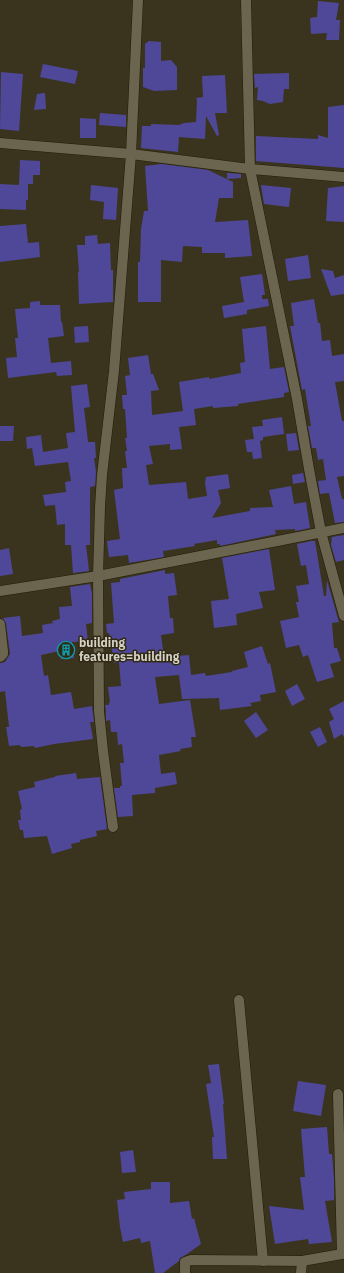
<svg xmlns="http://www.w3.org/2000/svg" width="344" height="1273" font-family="'IBM Plex Sans',sans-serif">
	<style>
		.building { fill: #4f4899 }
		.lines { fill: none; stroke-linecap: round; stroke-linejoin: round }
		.minor-casing { stroke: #211b07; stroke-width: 11 }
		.minor { stroke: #6b644e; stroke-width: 10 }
		.labels { text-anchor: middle; stroke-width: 3; stroke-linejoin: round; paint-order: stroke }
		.poi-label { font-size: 12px; font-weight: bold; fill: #d5d2c5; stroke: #302915; text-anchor: start }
	</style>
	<rect width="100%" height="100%" fill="#3a341f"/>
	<g class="building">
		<path d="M318,1L339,3L336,20H340L339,40H326L327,33L311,34L310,18L317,17Z"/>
		<path d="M149,41L161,42V61L171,60L177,67V90L154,91L143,87V68H145V44Z"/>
		<path d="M43,64L78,71L75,84L40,77Z"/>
		<path d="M1,72L23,74L19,131L0,129Z"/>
		<path d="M289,73V89H284L283,102L270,104L263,101L257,100L258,87L255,88L254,74Z"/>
		<path d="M225,75L227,113H215L219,135L217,136L206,116L205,139L179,137L178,152L141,148L142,126H151V124L179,125L184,123L196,122L197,100L196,98L203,97L202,76Z"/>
		<path d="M45,93L46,109L34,110L37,94Z"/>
		<path d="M344,105V168L256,161V136L318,139V135L328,138V107Z"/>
		<path d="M100,113L126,115V127L99,125Z"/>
		<path d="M80,118L96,119V138H80Z"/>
		<path d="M20,160L40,161V175H33V184H28V200H26V210L0,209V184L19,185Z"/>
		<path d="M162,164L208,170L233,182V198H219L215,222L248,220L252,256L225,258V253H202V247L183,246L182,262L161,260V302H138V262H140L141,229L144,211H148L145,166Z"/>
		<path d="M227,173L241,174V178L227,179Z"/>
		<path d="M91,185L118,188L116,220L103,219L104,202L90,200Z"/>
		<path d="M261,185L291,188L289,207L264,204Z"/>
		<path d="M344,186V222L326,221L328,188Z"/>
		<path d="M26,224L28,243L39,242L40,257L0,262V226Z"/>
		<path d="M97,235L98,244L110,243L111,270H113V302L79,304L78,272H79L77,245H85V236Z"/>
		<path d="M308,255L311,278L288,281L285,259Z"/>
		<path d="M321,269L333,271L335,278L344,275V294L331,296Z"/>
		<path d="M262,274L265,295H262V299H268L269,306L247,310V314L224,318L222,306L244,302L240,277Z"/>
		<path d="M314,299L318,323H320L322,341L330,340L332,356L344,354V381L335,382L342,421H344V476L337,477L342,499H344V522L335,523L329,493L320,494L318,481L326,480L323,459L318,460L316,448H312L308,426H311L305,389L302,390L290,326H294L291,303Z"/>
		<path d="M40,301V305H60L61,322H62L64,336L48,338L51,363L71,361L72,375L57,376L56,372L8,378L6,358L17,357L15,338H18L15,309L30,308V302Z"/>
		<path d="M88,326L89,342L75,343L74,327Z"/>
		<path d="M266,326L270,369L284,367L289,392L284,393V397L238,404V406L213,408V406L194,409L196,425L179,427L182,449L170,450V444L149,446L153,464L146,465L149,485L186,482L188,499L207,496L205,483L206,477L228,474L230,488L218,490L221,503L212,518L250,511V508L273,507L269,490L291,486L294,504L306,502L310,528L295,531V529L275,530L276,534L220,546V544H217V540L194,544L195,546L163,551L164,557L129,563L128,555L109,557L107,541L120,539L114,490L123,488L122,468H127L125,451H127L125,438H127L125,409H123L122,395H127L125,376L130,375L128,358L148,355L151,374H153L159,390L151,391L152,415L183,411L179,382L209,377V379L241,373L240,363L245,362L242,329Z"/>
		<path d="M87,384L90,407L84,408L88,442H95L96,458H94L96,472L95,486L90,487V545H86L89,571L73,573L71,545H65V524L57,525L55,505L45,506L43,495L66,492L65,482L71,481L68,462L35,466L32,448L27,449L26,437L41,435L43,452L68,448L66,433L75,432L71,386Z"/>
		<path d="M282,417L284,434L263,437V440L260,441L262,458L253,459L252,452H247L245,440L254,439L252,427L263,426L262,420Z"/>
		<path d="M0,426H14L13,441H0Z"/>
		<path d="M296,433L299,450L288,451L286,434Z"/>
		<path d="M303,473L305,482L293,484L292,475Z"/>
		<path d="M344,535V560L336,562L331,545L332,537Z"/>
		<path d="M311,541H315L324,596H326L327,580L338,619L339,622L332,623L334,648H337L341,661L330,664L334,677L317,682L308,655L303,657L299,645L286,648L280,621L299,617L296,602H299L296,586L309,584L306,565L301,566L297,544Z"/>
		<path d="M9,548L13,574L0,576V550Z"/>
		<path d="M269,549L275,590L259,592L263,608L236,614L237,625L214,628L211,601L229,599L222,558Z"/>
		<path d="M165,570V574L174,573L177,595L168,596L170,618H173L174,633L161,635L164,657L189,655L191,675L205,673L206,676L232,672V671L248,667L244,652L262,646L268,664L270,663L276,692L260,695L261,701L250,703L252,706L220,710L219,698L182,699L179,675L155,677L159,704L190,700L196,737H191L192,747L180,749L181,751L159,755L161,774L175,772L177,784L155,788V793L132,795L133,816L118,817L114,788H120V786H122L120,763H124L122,744L118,745L117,732H111L110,720L106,721V711L105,705H109V703L110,702L108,687L121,686L119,662L114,663L109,633H107L106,624L114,623L111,583L120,582V579Z"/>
		<path d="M90,584L92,593V623L86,624L88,641L72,642L74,658L61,659L60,651L41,655L44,676L48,675L51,695L71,692L74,709L92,706L94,722H90L93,739L54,744L35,748L34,746L21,747L20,745L9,746L6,727H9L5,691L0,692V663L5,662L10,654L6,623L3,618L20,616L22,636L43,633L42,625L53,623L52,621L60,619L59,607L72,606L70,587Z"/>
		<path d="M297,684L305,699L292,706L285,691Z"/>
		<path d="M344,701V737L342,734L334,739L329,722L334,719L329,709Z"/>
		<path d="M256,712L268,730L256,738L244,721Z"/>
		<path d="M320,727L327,742L318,747L310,732Z"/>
		<path d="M76,773L77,779L100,777L107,829L96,831L97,836L80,840V842L71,844L72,848L52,854L47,836L24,838L23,830H20L18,820H21L20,810L22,809L18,791L35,787L34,782L55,777V776Z"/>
		<path d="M219,1064L224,1104H223L227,1159H213L212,1137H214L206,1084L211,1083L208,1065Z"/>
		<path d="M298,1081L326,1085L321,1116L293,1111Z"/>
		<path d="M327,1127L329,1154H332L334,1179V1200L325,1201L332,1242L309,1244L308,1239L275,1244L269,1206L304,1210L300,1177H305L301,1129Z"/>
		<path d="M133,1150L136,1172L122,1173L120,1152Z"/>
		<path d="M151,1182H170V1203L189,1201L192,1219L194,1218L201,1244L187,1254L180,1258L179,1261L163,1273H155L150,1241L141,1243L140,1238L123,1242L120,1227L117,1200L125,1199L124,1192L151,1189Z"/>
	</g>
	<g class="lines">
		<defs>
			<g id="minor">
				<path d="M246,0L250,169L297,399L309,469L321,532L344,616"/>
				<path d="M0,143L131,154L250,169L344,177"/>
				<path d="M0,591L98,576L344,528"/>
				<path d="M0,624L3,651V654L0,657"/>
				<path d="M113,827L103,751L99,711L98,576L100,507L102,475L114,371L131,154L138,0"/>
				<path d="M239,1000L263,1261"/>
				<path d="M338,1094L342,1254H344"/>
				<path d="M185,1273V1262L191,1260L302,1261L342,1254"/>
				<path d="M301,1273L302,1261"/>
			</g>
		</defs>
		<use href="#minor" class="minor-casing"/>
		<use href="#minor" class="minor"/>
	</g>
	<defs>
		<symbol id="building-ring" viewBox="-11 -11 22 22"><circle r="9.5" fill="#302915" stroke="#0f9aa8" stroke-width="1.5"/><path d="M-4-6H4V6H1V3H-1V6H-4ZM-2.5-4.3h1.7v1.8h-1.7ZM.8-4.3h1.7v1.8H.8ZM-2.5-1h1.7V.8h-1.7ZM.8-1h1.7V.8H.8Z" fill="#0f9aa8"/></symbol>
	</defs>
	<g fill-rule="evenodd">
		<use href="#building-ring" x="56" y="640" width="20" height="20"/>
	</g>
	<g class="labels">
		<g class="poi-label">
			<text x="79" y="647">building<tspan x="79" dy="14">features=building</tspan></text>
		</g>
	</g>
</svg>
